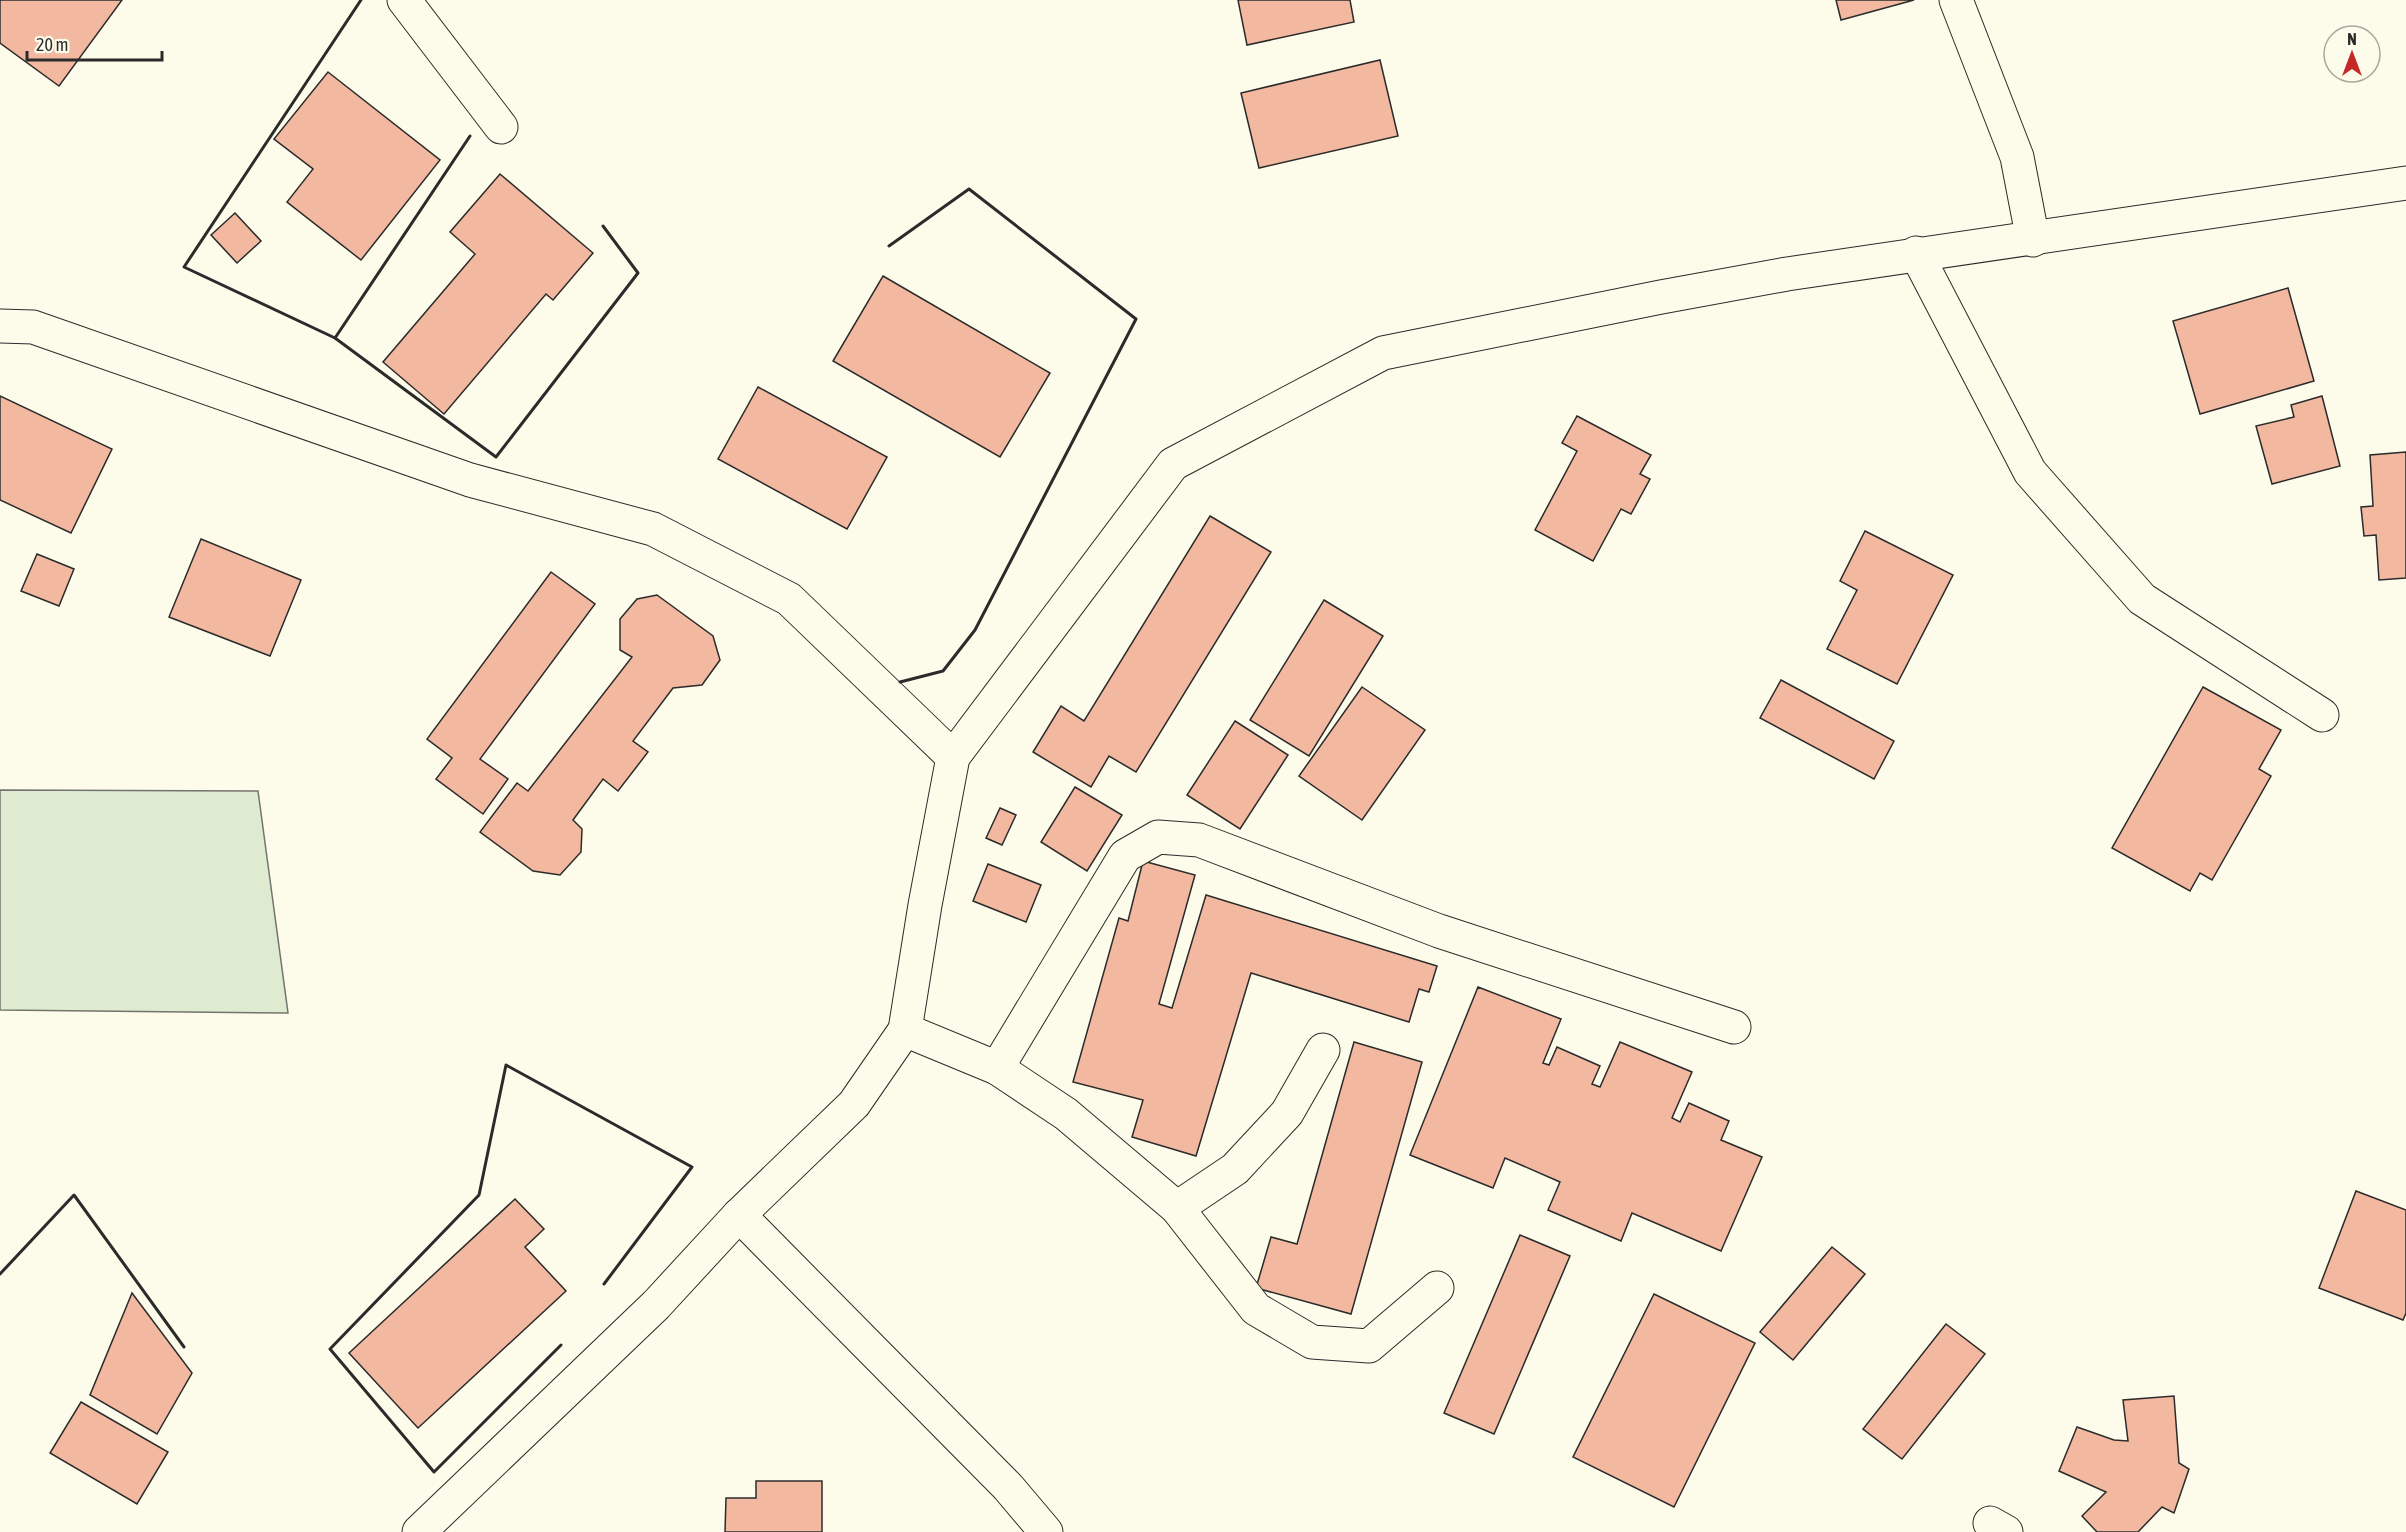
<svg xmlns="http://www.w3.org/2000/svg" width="2406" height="1532" font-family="'Asap Condensed',sans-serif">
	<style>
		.green { fill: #deebd1; stroke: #74746e; stroke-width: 1.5 }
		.building { fill: #f2b8a0; stroke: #2b2b2b; stroke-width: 1.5 }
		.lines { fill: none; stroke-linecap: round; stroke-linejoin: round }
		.minor-casing { stroke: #2b2b2b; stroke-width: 35 }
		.minor { stroke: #fdfbea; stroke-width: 33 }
		.wall { stroke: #2b2b2b; stroke-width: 3 }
	</style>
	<rect width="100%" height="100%" fill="#fdfbea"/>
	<path class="green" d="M0,790L258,791L288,1013L0,1010Z"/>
	<g class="building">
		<path d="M0,0H122L59,86L0,43Z"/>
		<path d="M1238,0H1350L1354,22L1247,45Z"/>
		<path d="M1836,0H1914L1841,20Z"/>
		<path d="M1380,60L1398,136L1259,168L1241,93Z"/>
		<path d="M328,72L440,160L361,260L287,202L313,169L274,139Z"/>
		<path d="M500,174L593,253L553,300L546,294L444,414L383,362L475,254L450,232Z"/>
		<path d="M235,213L261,241L237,263L211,235Z"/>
		<path d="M883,276L1050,373L1000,457L833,361Z"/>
		<path d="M2288,288L2314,381L2200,414L2173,321Z"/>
		<path d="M758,387L887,457L847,529L718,459Z"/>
		<path d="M0,396L112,449L71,533L0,500Z"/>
		<path d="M2322,396L2340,466L2272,484L2256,426L2294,417L2291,405Z"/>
		<path d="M1577,416L1651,455L1640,474L1650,479L1631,514L1621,509L1593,561L1535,530L1577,451L1562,443Z"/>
		<path d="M2406,452V578L2379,580L2376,535L2364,536L2361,507L2373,506L2370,455Z"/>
		<path d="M1210,516L1271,552L1136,772L1109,756L1091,787L1033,752L1061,706L1084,721Z"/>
		<path d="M1865,531L1953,575L1897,684L1827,649L1857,590L1840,581Z"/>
		<path d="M201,539L301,580L270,656L169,617Z"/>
		<path d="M37,554L74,569L59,606L21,591Z"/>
		<path d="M551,572L595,604L480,759L508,779L483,814L436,779L452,758L427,739Z"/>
		<path d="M657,595L713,636L720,660L702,685L673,688L633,741L648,752L618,791L603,779L573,820L582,829L581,852L560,875L533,871L480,832L517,783L528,791L632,657L620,650V619L637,599Z"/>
		<path d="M1324,600L1383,636L1309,756L1250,720Z"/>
		<path d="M1781,680L1894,741L1874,779L1760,718Z"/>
		<path d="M1362,687L1425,730L1362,820L1299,776Z"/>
		<path d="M2203,687L2281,730L2259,769L2271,776L2212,880L2200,873L2190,891L2112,848Z"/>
		<path d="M1235,721L1288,755L1240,829L1187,795Z"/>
		<path d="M1075,787L1122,815L1087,871L1041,842Z"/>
		<path d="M1000,808L1016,815L1002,845L986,838Z"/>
		<path d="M1143,861L1195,875L1159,1004L1172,1008L1206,895L1437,966L1429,992L1419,989L1409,1022L1251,973L1196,1156L1132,1137L1143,1100L1073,1082L1119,918L1128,921Z"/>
		<path d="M988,864L1041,885L1026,922L973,901Z"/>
		<path d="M1478,987L1561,1019L1543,1063L1549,1065L1557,1047L1600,1066L1592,1084L1600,1087L1620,1042L1692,1072L1672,1118L1680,1122L1689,1103L1729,1121L1721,1140L1762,1157L1721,1251L1632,1213L1621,1241L1548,1210L1560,1182L1505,1158L1493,1188L1410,1155Z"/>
		<path d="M1354,1042L1422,1062L1351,1314L1256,1288L1271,1237L1297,1244Z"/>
		<path d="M2356,1191L2406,1210V1313L2403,1320L2319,1288Z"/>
		<path d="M515,1199L544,1229L525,1247L566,1291L418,1428L349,1353Z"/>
		<path d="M1520,1235L1570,1256L1494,1434L1444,1413Z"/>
		<path d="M1832,1247L1865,1274L1793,1360L1760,1332Z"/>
		<path d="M132,1293L192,1373L157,1434L90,1395Z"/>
		<path d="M1654,1294L1755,1343L1674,1507L1573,1457Z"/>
		<path d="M1946,1324L1985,1354L1902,1459L1863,1429Z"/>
		<path d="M2174,1396L2179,1463L2189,1469L2174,1513L2162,1507L2138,1532H2097L2082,1516L2106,1492L2059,1471L2077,1427L2114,1440L2128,1441L2123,1400Z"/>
		<path d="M81,1402L168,1452L137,1504L50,1453Z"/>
		<path d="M756,1481H822V1532H725L726,1498H756Z"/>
	</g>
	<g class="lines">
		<defs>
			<g id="minor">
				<path d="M404,0L501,127"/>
				<path d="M1956,0L2017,157L2033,240"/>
				<path d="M1916,253L2030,472L2142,599L2322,715"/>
				<path d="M0,326L33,327L470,480L653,529L789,599L953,757"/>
				<path d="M905,1030L997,1068L1066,1114L1177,1208L1256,1309L1312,1342L1369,1346L1437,1288"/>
				<path d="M997,1068L1125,856L1158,837L1199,840L1439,931L1734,1027"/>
				<path d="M1177,1208L1235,1169L1287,1113L1323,1050"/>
				<path d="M739,1215L1008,1487L1046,1532"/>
				<path d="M1990,1523L2006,1532"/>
				<path d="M419,1532L656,1305L739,1215L854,1104L905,1030L925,905L953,757L1173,464L1383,353L1661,297L1787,274L2406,183"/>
			</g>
		</defs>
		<use href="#minor" class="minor-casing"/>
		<use href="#minor" class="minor"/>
		<g class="wall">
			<path d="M361,0L184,267L335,338L470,136"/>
			<path d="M889,246L969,189L1136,319L975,630L943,671L900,682"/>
			<path d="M335,338L496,457L638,273L603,226"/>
			<path d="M0,1274L74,1195L184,1347"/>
			<path d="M561,1345L434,1472L330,1349L479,1195L506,1065L692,1167L604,1284"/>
		</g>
	</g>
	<g transform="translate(2352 54)"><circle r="28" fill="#fdfbea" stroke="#a9a89e" stroke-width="1.5"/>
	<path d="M0-4.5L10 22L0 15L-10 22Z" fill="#c62828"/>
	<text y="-9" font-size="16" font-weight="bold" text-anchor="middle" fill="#2b2b2b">N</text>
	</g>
	<path d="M27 51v9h135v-9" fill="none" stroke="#2b2b2b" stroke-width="3"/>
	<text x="36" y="51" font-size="18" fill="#2b2b2b" stroke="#fdfbea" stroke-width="4.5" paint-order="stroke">20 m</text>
</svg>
